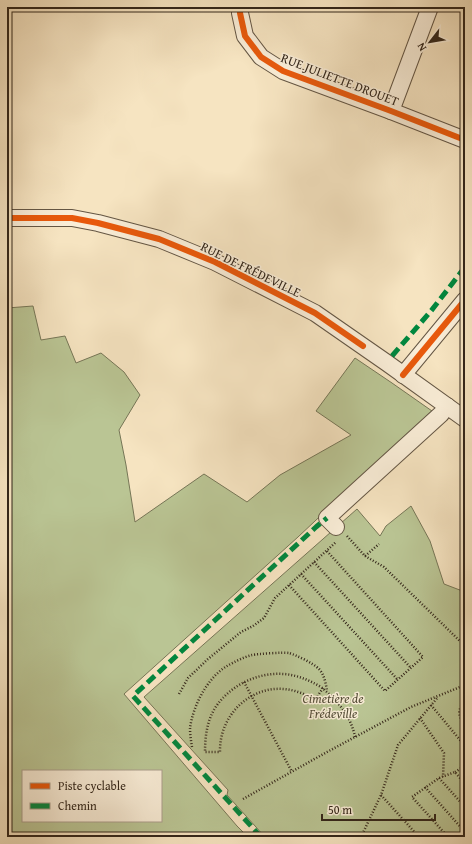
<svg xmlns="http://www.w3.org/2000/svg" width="472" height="844" font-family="'Gentium Book Plus',serif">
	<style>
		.green { fill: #bac594; stroke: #767657; fill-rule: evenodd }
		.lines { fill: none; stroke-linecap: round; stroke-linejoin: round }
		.minor-casing { stroke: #645644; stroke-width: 18 }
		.path { stroke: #33261a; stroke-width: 2.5; stroke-dasharray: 1 2; stroke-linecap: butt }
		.minor { stroke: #f9edd7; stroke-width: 16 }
		.quiet { stroke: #00873e; stroke-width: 5; stroke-dasharray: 10 5; stroke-linecap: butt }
		.cycleway-casing { stroke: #f9edd7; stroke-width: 8 }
		.cycleway { stroke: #e8590c; stroke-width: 6 }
		.labels { text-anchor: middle; stroke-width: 3; stroke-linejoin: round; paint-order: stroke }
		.street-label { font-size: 13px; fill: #33261a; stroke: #f9edd7 }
		.park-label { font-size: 13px; font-style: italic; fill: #554e38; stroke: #f9edd7 }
	</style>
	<rect width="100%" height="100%" fill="#f6e4c1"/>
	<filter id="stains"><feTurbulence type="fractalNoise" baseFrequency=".005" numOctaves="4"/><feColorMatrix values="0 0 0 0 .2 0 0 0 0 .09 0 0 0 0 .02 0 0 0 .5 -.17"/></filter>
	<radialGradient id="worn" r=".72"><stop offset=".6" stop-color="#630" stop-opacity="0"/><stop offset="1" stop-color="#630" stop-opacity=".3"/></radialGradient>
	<g class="green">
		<path d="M33,306L41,340L65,336L76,363L101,353L124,372L140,395L119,430L126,465L135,522L204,474L247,502L280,475L351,435L316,411L355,358L392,383L432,411L298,537L124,694L237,826L248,837H7V308ZM23,771H161V821H23Z"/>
		<path d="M411,506L430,541L444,584L465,592V837H265L227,795L228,790L144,697L357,509L380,536L386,526Z"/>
	</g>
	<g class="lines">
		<defs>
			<g id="minor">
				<path d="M240,7V13L245,36L261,57L283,71L391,111L465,140"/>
				<path d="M391,111L430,7"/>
				<path d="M7,218H72L98,223L159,239L215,262L315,313L387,363L465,419"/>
				<path d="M403,375L465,300"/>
				<path d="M336,527L327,518L441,414L447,406"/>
			</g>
		</defs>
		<use href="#minor" class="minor-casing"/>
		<g class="path">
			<path d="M347,536L365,556L379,544"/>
			<path d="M365,556L384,567L465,646"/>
			<path d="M314,562L411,668"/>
			<path d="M301,574L398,680"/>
			<path d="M289,585L385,691L423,657L326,550"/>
			<path d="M244,682L292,772"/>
			<path d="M462,686L465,693"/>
			<path d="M323,688L315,700C309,696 302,693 295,691C256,680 219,712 220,752H205C205,737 207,721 215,708C230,685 258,672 284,674C297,675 309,680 321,687C337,700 351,716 355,737"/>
			<path d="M179,694L188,678L208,659L241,632L253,626L264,618L275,598L336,542"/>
			<path d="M465,701C458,708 457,717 465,723"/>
			<path d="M431,705L465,746"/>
			<path d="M420,718L444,753L443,777"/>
			<path d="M192,747C191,741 190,734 190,728C193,706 207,678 227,666C234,662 244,657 252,655C257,654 284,652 289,653C296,655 313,663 319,669C324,674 326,684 327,691"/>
			<path d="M455,772L465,766"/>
			<path d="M439,778L465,807"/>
			<path d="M425,787L465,832"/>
			<path d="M381,795L419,837"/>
			<path d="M243,799L327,752L411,707L465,685"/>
			<path d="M361,837L381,795L398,745L438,697"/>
			<path d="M448,837L412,797L439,778L455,772L465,784"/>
		</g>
		<use href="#minor" class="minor"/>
		<g class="quiet">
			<path d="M392,356L431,311L465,267"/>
			<path d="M261,837L133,696L316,527L327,518"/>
		</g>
		<defs>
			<g id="cycleway">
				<path d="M240,7V13L245,36L261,57L283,71L391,111L465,140"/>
				<path d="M7,218H72L98,223L159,239L215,262L315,313L363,346"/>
				<path d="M403,375L465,300"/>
			</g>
		</defs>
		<use href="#cycleway" class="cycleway-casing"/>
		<use href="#cycleway" class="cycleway"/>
	</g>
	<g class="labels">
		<g class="street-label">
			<text transform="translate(340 79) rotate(21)" y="5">RUE JULIETTE DROUET</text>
			<text transform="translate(251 269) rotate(26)" y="5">RUE DE FRÉDEVILLE</text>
		</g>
		<g class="park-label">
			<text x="333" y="703">Cimetière de<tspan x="333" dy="15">Frédeville</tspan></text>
		</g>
	</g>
	<rect width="472" height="844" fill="none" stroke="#f6e4c1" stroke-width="24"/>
	<rect x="8" y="8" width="456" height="828" fill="none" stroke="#33261a" stroke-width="2"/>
	<rect x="12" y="12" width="448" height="820" fill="none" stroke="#33261a"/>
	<rect x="22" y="770" width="140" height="52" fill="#f9edd7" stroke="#aa9d8b"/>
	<rect x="30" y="783" width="20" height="6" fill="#e8590c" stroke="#aa9d8b"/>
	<text x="58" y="790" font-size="12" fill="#33261a">Piste cyclable</text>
	<rect x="30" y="803" width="20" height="6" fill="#00873e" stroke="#aa9d8b"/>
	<text x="58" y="810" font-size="12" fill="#33261a">Chemin</text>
	<g transform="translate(430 42) rotate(239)" stroke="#f9edd7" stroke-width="3" paint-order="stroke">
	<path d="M0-3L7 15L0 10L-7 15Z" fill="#33261a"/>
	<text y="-6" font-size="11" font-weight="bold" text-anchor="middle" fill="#33261a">N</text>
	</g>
	<path d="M322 814v6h113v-6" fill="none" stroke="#33261a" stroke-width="2"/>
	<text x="328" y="814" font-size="12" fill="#33261a" stroke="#f9edd7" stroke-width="3" paint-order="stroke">50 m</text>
	<rect width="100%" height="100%" filter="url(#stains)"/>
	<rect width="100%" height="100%" fill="url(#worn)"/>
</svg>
